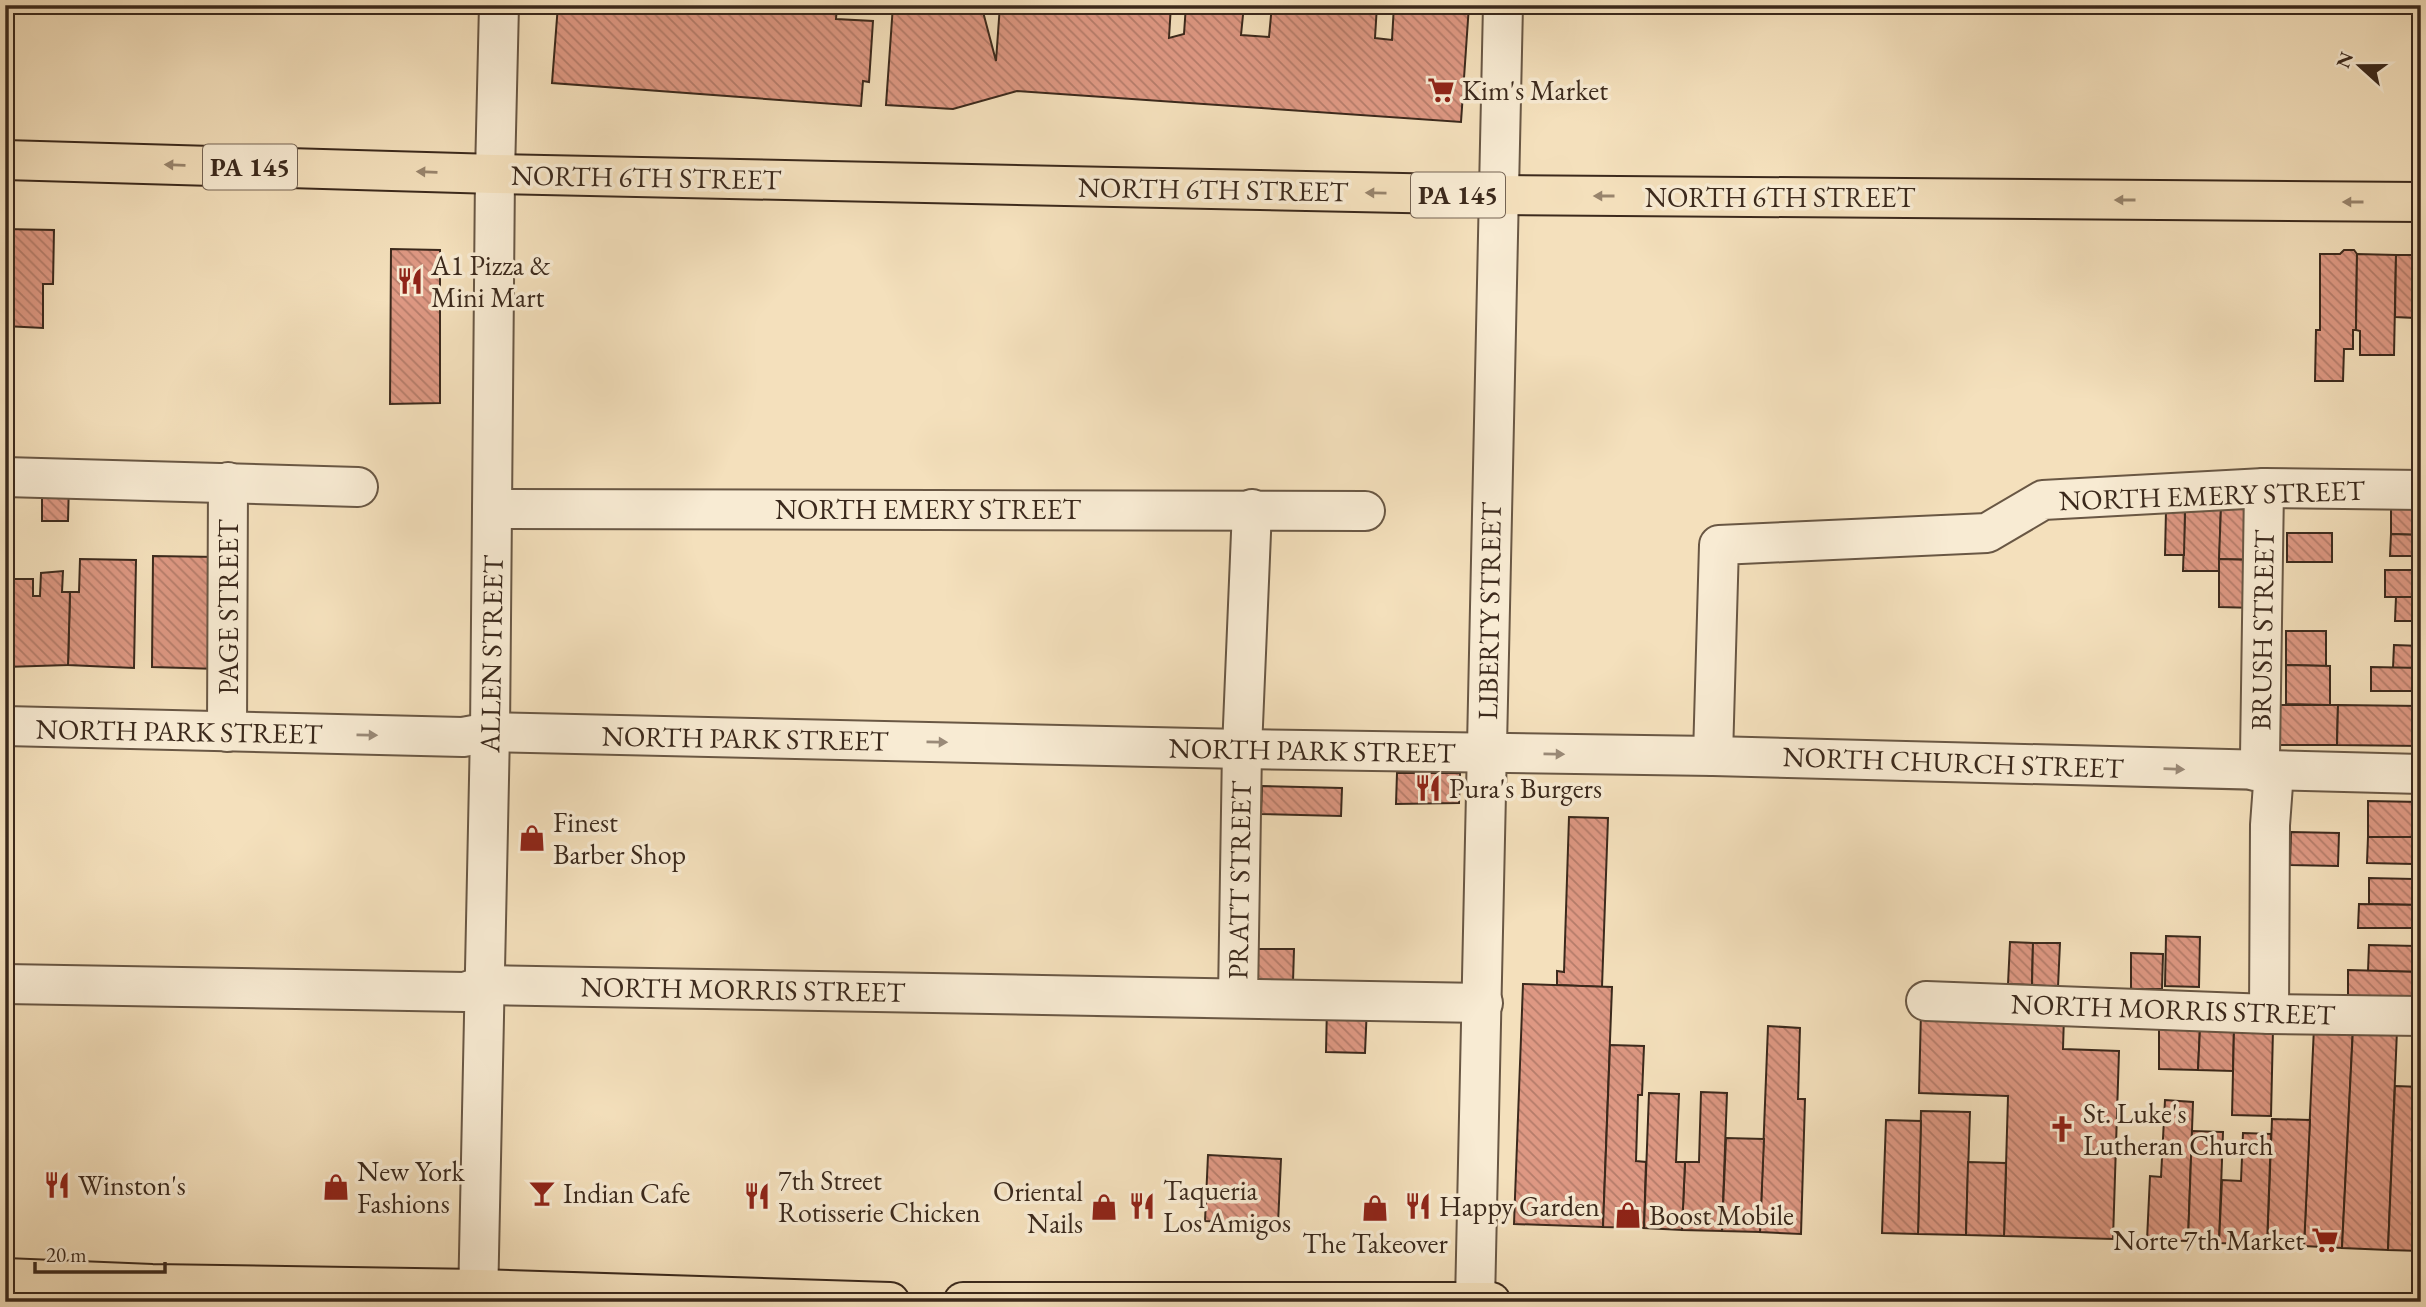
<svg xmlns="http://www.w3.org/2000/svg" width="2426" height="1307" font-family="'EB Garamond',serif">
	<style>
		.building { fill: url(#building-back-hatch); stroke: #3b291c; stroke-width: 2 }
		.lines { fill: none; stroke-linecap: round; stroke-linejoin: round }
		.minor-casing { stroke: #695744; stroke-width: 42 }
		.major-casing { stroke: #3b291c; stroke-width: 42 }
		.minor { stroke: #f8ebd3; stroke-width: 38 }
		.major { stroke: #f4e0bc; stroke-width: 38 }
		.oneway { fill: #98846c }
		.oneway2 { fill: #9a8a78 }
		.labels { text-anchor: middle; stroke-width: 7; stroke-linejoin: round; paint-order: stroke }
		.shield { fill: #f8ebd3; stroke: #746353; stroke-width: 2 }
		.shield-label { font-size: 26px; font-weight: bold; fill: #3b291c }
		.poi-label { font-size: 28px; fill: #3b291c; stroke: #f8ebd3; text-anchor: start }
		.street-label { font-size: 28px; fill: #3b291c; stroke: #f8ebd3 }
	</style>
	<defs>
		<pattern id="building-back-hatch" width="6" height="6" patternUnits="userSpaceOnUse" patternTransform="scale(1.75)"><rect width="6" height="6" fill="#de9883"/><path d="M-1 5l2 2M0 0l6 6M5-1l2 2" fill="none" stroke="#b57c6a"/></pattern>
	</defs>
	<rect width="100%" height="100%" fill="#f4e0bc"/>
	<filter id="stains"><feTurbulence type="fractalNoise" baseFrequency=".00286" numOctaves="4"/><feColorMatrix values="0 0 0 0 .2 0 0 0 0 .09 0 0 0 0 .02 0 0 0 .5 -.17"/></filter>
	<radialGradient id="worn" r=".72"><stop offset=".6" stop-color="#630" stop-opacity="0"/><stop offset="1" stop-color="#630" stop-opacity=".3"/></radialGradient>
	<g class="building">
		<path d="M558,5H837L836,19L873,21L869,82L863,81L861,106L552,83Z"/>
		<path d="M893,5L982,8L996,61L1000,5H1171L1169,38L1184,34L1186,5H1244L1241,35L1269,37L1272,5H1377L1375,38L1392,40L1394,5H1469L1461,122L1017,91L953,109L886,105Z"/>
		<path d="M5,229L54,230L53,284H43V328L5,326Z"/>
		<path d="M391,249L440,250V403L390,404Z"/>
		<path d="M2344,250H2354L2357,254L2356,330H2353V349H2344L2343,381H2315L2316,330H2320V254H2340Z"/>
		<path d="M2357,254L2396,255L2394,355H2360V331L2356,330Z"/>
		<path d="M2396,255H2421V366L2413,365L2415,318L2395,317Z"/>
		<path d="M42,481L69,482L68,521H42Z"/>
		<path d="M2391,500H2421V535L2391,534Z"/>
		<path d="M2185,506L2221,507L2219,571H2183Z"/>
		<path d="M2221,507L2257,508L2255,560L2219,559Z"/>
		<path d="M2166,510H2185L2184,555H2165Z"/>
		<rect x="2287" y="533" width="45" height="29"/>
		<path d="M2391,534L2421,535V556H2390Z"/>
		<path d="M153,556L218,557V669L152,667Z"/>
		<path d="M80,559L136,560L134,668L68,665L70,592H79Z"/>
		<path d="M2219,559L2255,560V608L2219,607Z"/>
		<rect x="2385" y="570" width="36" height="27"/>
		<path d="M63,571L62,592H70L68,665L5,667V579H33V596H40L41,573Z"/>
		<path d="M2396,597H2421V621H2395Z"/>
		<path d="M2286,631H2326V666L2286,665Z"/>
		<path d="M2394,645L2421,646V668H2393Z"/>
		<path d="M2286,665L2330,666V705L2286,704Z"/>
		<path d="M2371,667L2421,668V706L2420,691H2371Z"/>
		<path d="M2279,705H2338L2337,745H2279Z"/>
		<path d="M2338,705L2421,706V746L2337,745Z"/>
		<path d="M1397,773H1460L1459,803L1396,804Z"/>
		<path d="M1262,786L1342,788L1341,816L1261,814Z"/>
		<path d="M2368,801L2421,802V837H2368Z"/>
		<path d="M1569,817L1608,818L1602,987L1557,985V971L1564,972Z"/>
		<path d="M2291,832L2339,833L2338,866L2290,865Z"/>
		<path d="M2368,837H2421V871H2414V864L2367,863Z"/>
		<path d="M2414,871H2421V905L2369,904V878L2414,879Z"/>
		<path d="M2359,904L2421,905V938H2417V928H2358Z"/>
		<path d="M2166,936L2200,937L2199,987L2165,986Z"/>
		<path d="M2417,938H2421V972L2368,971L2369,945L2417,946Z"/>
		<path d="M2010,942L2033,943L2032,985L2008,984Z"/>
		<path d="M2033,943H2060L2058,987L2032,985Z"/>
		<path d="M1250,949H1294L1293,982L1250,981Z"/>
		<path d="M2131,953L2163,954L2162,989H2131Z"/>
		<path d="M2348,970L2421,972V1011L2348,1009Z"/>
		<path d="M1523,984L1612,987L1603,1227L1514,1224Z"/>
		<path d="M1327,1005L1367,1006L1365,1053L1326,1052Z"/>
		<path d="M1921,1011L2064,1015L2063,1049L2119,1051L2113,1239L2004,1236L2008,1096L1919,1093Z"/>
		<path d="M1768,1026L1800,1028L1798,1099H1805L1801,1234L1760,1232Z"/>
		<path d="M2159,1027L2200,1028L2198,1070L2159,1069Z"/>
		<path d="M2314,1027L2353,1028L2342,1248L2304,1246Z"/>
		<path d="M2200,1028L2234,1029L2233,1071L2198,1070Z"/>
		<path d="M2353,1028L2397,1030L2388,1250L2342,1248Z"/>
		<path d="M2234,1029H2273L2271,1116L2232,1115Z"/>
		<path d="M1610,1045L1644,1046L1642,1095H1638L1636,1161L1646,1162L1644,1228L1603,1227Z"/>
		<path d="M2395,1086L2421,1087V1251L2388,1250Z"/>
		<path d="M1701,1092L1727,1093L1722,1231L1682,1230L1685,1162H1699Z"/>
		<path d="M1649,1093L1679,1094L1676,1162H1685L1682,1230L1644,1228Z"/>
		<path d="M2165,1100L2193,1102L2188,1241L2147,1240L2150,1176L2161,1177Z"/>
		<path d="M1921,1111L1970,1112L1966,1235L1918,1234Z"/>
		<path d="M2272,1119L2310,1120L2304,1246L2267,1245Z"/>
		<path d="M1886,1120L1921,1121L1918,1234L1882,1233Z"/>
		<path d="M2192,1131L2223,1132L2219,1243L2188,1241Z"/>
		<path d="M2243,1133L2271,1134L2267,1245L2219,1243L2222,1180L2241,1181Z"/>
		<path d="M1726,1138L1764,1139L1760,1232L1722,1231Z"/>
		<path d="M1208,1155L1281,1159L1278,1224L1205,1221Z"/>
		<path d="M1968,1162L2006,1163L2004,1236L1966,1235Z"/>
	</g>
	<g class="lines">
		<defs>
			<g id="minor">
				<path d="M5,477L358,487"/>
				<path d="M492,509L1365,511"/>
				<path d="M5,726L463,737L490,732L1242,749L1713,756L2421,774"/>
				<path d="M227,732L228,482"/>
				<path d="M1713,756L1719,545L1987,533L2043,500L2264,488L2421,490"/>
				<path d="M2255,771L2260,756L2264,488"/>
				<path d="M5,984L465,992L485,985L1483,1003"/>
				<path d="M1238,998L1242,749L1252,509"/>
				<path d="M1926,1001L2269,1014L2421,1016"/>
				<path d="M2269,1014L2270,825L2274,771"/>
				<path d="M478,1302L490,732L495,174L499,5"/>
				<path d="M1475,1302L1503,5"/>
			</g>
			<g id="major">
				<path d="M5,160L495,174L1499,195L2421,202"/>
				<path d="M5,1278L152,1284L479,1289L890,1302"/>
				<path d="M963,1302H1491"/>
			</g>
		</defs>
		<use href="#minor" class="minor-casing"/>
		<use href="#major" class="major-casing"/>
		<use href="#minor" class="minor"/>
		<use href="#major" class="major"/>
	</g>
	<defs><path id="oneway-solid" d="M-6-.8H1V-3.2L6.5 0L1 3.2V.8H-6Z" transform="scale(1.75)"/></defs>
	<g class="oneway">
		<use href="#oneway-solid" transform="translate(175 165) rotate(-178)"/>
		<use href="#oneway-solid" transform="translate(427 172) rotate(-178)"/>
		<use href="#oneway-solid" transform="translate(1376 193) rotate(-179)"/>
		<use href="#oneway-solid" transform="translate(1604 196) rotate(-180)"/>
		<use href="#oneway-solid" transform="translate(2125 200) rotate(-180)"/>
		<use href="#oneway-solid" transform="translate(2353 202) rotate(-180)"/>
	</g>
	<g class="oneway2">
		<use href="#oneway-solid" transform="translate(367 735) rotate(1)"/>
		<use href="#oneway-solid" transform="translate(937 742) rotate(1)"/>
		<use href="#oneway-solid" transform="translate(1554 754) rotate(1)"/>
		<use href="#oneway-solid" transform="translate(2174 769) rotate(2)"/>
	</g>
	<defs>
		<symbol id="supermarket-bare" viewBox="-9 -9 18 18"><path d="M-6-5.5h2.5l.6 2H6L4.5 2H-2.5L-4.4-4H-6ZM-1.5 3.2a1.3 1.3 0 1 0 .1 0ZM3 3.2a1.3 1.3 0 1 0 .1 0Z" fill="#8f2418" stroke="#f8ebd3" stroke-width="2.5" paint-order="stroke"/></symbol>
		<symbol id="restaurant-bare" viewBox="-9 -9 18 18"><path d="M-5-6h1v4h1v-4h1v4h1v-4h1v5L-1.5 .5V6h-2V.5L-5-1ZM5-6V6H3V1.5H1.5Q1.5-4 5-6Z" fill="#8f2418" stroke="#f8ebd3" stroke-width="2.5" paint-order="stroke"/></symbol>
		<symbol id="shop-bare" viewBox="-9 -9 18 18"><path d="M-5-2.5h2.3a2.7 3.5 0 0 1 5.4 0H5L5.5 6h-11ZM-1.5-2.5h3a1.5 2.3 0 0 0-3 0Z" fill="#8f2418" stroke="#f8ebd3" stroke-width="2.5" paint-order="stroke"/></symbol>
		<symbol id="church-bare" viewBox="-9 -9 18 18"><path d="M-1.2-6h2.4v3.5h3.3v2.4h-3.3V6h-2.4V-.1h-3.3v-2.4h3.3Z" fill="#8f2418" stroke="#f8ebd3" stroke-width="2.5" paint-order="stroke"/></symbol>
		<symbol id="bar-bare" viewBox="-9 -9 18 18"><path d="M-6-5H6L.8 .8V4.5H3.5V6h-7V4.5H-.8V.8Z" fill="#8f2418" stroke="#f8ebd3" stroke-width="2.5" paint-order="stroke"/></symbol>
	</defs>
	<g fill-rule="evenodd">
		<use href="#supermarket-bare" x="1422" y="71" width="38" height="38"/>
		<use href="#restaurant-bare" x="391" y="262" width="38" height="38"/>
		<use href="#restaurant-bare" x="1409" y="769" width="38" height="38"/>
		<use href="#shop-bare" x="513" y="819" width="38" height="38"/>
		<use href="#church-bare" x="2043" y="1110" width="38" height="38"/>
		<use href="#restaurant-bare" x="38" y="1166" width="38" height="38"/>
		<use href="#shop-bare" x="317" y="1168" width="38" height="38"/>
		<use href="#bar-bare" x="523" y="1174" width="38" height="38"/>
		<use href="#restaurant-bare" x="738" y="1177" width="38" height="38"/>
		<use href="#restaurant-bare" x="1123" y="1187" width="38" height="38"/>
		<use href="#restaurant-bare" x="1399" y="1187" width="38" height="38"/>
		<use href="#shop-bare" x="1085" y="1188" width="38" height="38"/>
		<use href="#shop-bare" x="1356" y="1189" width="38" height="38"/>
		<use href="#shop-bare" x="1609" y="1196" width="38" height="38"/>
		<use href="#supermarket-bare" x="2306" y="1221" width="38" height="38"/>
	</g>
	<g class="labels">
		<g class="shield">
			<rect x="203" y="144.5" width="94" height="45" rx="5"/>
			<rect x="1411" y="172.5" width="94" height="45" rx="5"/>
		</g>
		<g class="shield-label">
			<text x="250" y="176">PA 145</text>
			<text x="1458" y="204">PA 145</text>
		</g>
		<g class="poi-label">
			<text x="1462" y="100">Kim's Market</text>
			<text x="431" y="275">A1 Pizza &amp;<tspan x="431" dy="32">Mini Mart</tspan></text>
			<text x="1449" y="798">Pura's Burgers</text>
			<text x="553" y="832">Finest<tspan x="553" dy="32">Barber Shop</tspan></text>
			<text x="2083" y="1123">St. Luke's<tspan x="2083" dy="32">Lutheran Church</tspan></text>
			<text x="357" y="1181">New York<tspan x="357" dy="32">Fashions</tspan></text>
			<text x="778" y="1190">7th Street<tspan x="778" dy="32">Rotisserie Chicken</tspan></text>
			<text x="78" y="1195">Winston's</text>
			<text x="1163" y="1200">Taqueria<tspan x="1163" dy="32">Los Amigos</tspan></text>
			<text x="1083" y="1201" text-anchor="end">Oriental<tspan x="1083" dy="32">Nails</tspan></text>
			<text x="563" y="1203">Indian Cafe</text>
			<text x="1439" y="1216">Happy Garden</text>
			<text x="1649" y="1225">Boost Mobile</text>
			<text x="2304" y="1250" text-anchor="end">Norte 7th Market</text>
			<text x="1375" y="1253" text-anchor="middle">The Takeover</text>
		</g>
		<g class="street-label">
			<text transform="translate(646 177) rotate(1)" y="10">NORTH 6TH STREET</text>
			<text transform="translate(1213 189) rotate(1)" y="10">NORTH 6TH STREET</text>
			<text x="1780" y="207">NORTH 6TH STREET</text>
			<text transform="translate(2212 495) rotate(-2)" y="10">NORTH EMERY STREET</text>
			<text x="928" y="519">NORTH EMERY STREET</text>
			<text transform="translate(228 607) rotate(-90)" y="10">PAGE STREET</text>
			<text transform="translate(1489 611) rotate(-89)" y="10">LIBERTY STREET</text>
			<text transform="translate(2262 630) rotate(-89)" y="10">BRUSH STREET</text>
			<text transform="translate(491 654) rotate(-89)" y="10">ALLEN STREET</text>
			<text transform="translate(179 731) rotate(1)" y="10">NORTH PARK STREET</text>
			<text transform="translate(745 738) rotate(1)" y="10">NORTH PARK STREET</text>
			<text transform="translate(1312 750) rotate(1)" y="10">NORTH PARK STREET</text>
			<text transform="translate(1953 762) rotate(2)" y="10">NORTH CHURCH STREET</text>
			<text transform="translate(1239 880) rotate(-89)" y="10">PRATT STREET</text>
			<text transform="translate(743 989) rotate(1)" y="10">NORTH MORRIS STREET</text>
			<text transform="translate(2173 1009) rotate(2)" y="10">NORTH MORRIS STREET</text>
		</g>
	</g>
	<rect width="2426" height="1307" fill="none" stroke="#f4e0bc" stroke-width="28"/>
	<rect x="7" y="7" width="2412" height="1293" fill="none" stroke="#3b291c" stroke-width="3.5"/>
	<rect x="14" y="14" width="2398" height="1279" fill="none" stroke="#3b291c" stroke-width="2"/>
	<g transform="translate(2360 66) rotate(291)" stroke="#f8ebd3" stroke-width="5" paint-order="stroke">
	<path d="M0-5L12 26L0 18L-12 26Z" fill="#3b291c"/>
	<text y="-10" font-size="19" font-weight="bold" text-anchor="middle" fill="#3b291c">N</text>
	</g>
	<path d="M35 1262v10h130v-10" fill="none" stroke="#3b291c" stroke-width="3.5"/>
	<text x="46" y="1262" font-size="21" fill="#3b291c" stroke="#f8ebd3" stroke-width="5" paint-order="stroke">20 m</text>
	<rect width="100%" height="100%" filter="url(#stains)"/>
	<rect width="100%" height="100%" fill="url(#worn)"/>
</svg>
